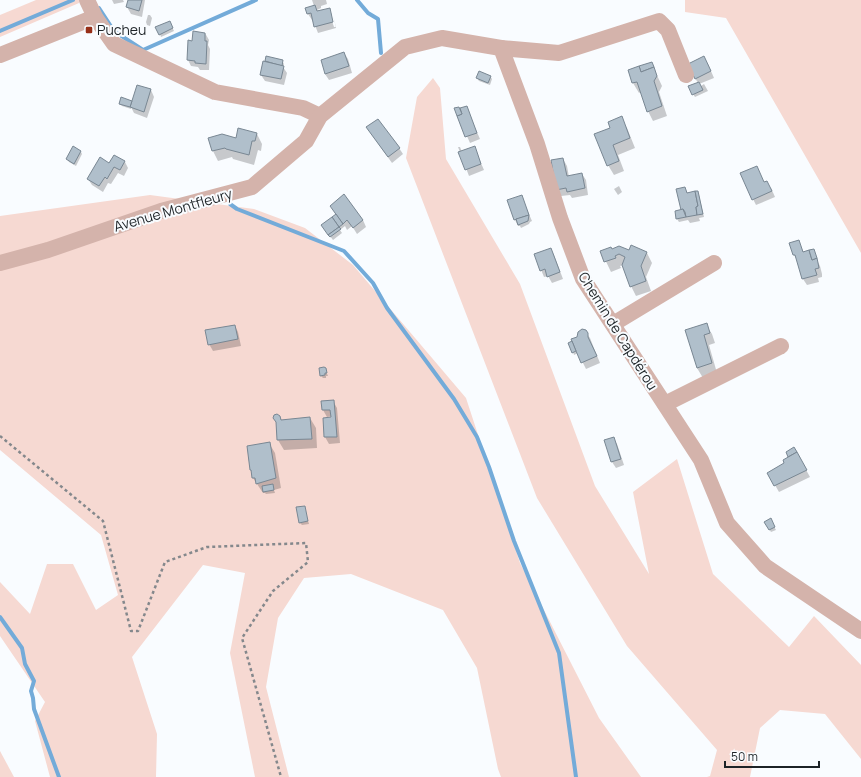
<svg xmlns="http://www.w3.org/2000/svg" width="861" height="777" font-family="Manrope,sans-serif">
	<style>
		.green { fill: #f6d9d2 }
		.shadow { fill: #0003 }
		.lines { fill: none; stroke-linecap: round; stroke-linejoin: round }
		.stream { stroke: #73abd9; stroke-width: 4 }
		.building { fill: #b0bfcb; stroke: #798793 }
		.path { stroke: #84888c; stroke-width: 2.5; stroke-dasharray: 3 3; stroke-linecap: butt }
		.minor { stroke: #d4b3ab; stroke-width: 16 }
		.poi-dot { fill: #972f18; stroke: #f9fcff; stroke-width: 1.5 }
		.labels { text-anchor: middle; stroke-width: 4; stroke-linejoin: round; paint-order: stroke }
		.poi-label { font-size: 14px; fill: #1d2327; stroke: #f9fcff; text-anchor: start }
		.street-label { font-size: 14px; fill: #1d2327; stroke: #f9fcff }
	</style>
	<rect width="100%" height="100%" fill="#f9fcff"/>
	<g class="green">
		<path d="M36,0H79V3L0,37V15Z"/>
		<path d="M685,0H861V253L726,18L685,12Z"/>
		<path d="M433,78L440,88L446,159L520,284L595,486L649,574L633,492L677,459L713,574L789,647L814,616L861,665V759L825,714L780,710L760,728L750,777H707L710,776L717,750L627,646L537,498L406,158L417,97Z"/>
		<path d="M150,195L254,209L305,228L353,265L466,398L520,563L599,718L641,777H501L498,769L477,668L443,610L351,574L304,578L278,618L266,687L289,777H255L230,653L245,573L203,565L132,657L157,734L156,777H50L35,721L45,702L0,636V582L30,614L47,564H73L96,610L118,595L101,535L0,450V216Z"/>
		<path d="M0,751L14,777H0Z"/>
	</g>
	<g class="shadow">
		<path d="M112,0H123L124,2L114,4Z"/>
		<path d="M129,0H145L142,17L131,14L127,7Z"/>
		<path d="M312,0H326L327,4L321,6V8L317,10L318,12L329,9L332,15H330L334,27H336L333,15L336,28L318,33L313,20H312L308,14L306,8L314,6Z"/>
		<path d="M148,15H150L152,18L150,26L147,25L146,22Z"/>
		<path d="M171,25L174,31L161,37L160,34Z"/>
		<path d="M205,33L209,40L208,45L210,49L209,70H200L198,67L191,66L188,60L193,42Z"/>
		<path d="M344,53L348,59L352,73L329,80L325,74Z"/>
		<path d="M267,57L282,61L284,64L283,67L287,73L284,85L265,81L261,75L267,63L266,61Z"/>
		<path d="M708,64L714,78L699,84L701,86L704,84L708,91L695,97L693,94L698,83L695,78Z"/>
		<path d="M629,71H655L662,86L659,92L667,116L653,121L648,111L641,92L639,93L633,83Z"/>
		<path d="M490,76L492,79L490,85L479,81L477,78Z"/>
		<path d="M138,86L151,90L154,97L147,118L134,113L131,107V109L122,106L120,104H132Z"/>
		<path d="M466,107L480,139L470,143L455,109H460Z"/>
		<path d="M621,118L627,128L635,148L618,155L624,171L614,175L608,165L611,128Z"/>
		<path d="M367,128L399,148L403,154L392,163Z"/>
		<path d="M257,134L262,144L261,151L258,150L254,165L233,159L232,157L218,161L213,151L237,139Z"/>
		<path d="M458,147H460L462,152L474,147L484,170L469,176Z"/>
		<path d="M81,152L82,154L76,166L69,162L67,159Z"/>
		<path d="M114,156L125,162L128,168L124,176L118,173L111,184L108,183L103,192L92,185L88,179L109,164Z"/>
		<path d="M563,159L567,166L569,177L582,174L586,180L588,195L572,198L570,195L561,196L557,190Z"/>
		<path d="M619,186L622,192L618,195L614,189Z"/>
		<path d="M685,188L688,194L697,192L699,195L704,217L699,218L700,221L690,223L688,220L679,222L677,219L676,212L682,211Z"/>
		<path d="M771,188L775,197L756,205L753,199Z"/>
		<path d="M521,196L532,221L530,222L529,224L521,228L520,226H518L515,220Z"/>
		<path d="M336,214L363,220L366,227L357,234L352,226L347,230L345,226L340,230L342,233L333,240L324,228Z"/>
		<path d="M798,241L804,253L818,262L820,266L822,274V277L818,278L819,282L807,285L803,279L798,261L794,255Z"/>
		<path d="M551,249L554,255L563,279L552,283L548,276L544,277L535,255Z"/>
		<path d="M601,251L647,253L652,263L646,277L651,291L636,296L631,286L623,265L620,266L621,268L611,272Z"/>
		<path d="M706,325L712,334L715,343L709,345L717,373L703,378L697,368L686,331Z"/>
		<path d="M235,326L238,332L241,346L213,351L209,344Z"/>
		<path d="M586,332L590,338L600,363L586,369L578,353L574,355L573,352Z"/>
		<path d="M325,369L328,376H326V378H323L321,376Z"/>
		<path d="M333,401L337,408L340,443L329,444L325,437L324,419L332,418L331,416L327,417L323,410V402Z"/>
		<path d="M279,416L282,421L310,418L316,428L317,448L284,450L278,440L277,424L275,420Z"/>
		<path d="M613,438L617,444L624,465L616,468L612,462L605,441Z"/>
		<path d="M269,443L275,453L281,488L274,490L275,493L266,494L265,493H263L253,478L248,457Z"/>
		<path d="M794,448L810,477L779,492L768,473L786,463L789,457L787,452Z"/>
		<path d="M304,507L309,524L302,525L300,523Z"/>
		<path d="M770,519L776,530L771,532L765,522Z"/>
	</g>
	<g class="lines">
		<g class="stream">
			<path d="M357,0L368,13L378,19L381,53"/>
			<path d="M99,8L114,31L143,50L256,0"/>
			<path d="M0,31L73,0"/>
			<path d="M230,204L237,209L344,251L373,283L387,308L454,399L477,437L489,467L514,541L559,653L576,777"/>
			<path d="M0,617L22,648L25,664L34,681L31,691L33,698L34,709L59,777"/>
		</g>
	</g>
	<g class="building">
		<path d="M128,0H142L139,11L126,7Z"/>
		<path d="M315,5L317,11L330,8L333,22L314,27L311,13L307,14L305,8Z"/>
		<path d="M170,21L173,28L159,35L155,27Z"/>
		<path d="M193,31L205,33V41H207L206,64L195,63V61L187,60L188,40L192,41Z"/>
		<path d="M344,52L349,66L325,74L321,60Z"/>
		<path d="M266,56L283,60L282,66L265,61Z"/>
		<path d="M704,56L711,71L695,79L688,64Z"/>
		<path d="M263,61L284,66L281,79L260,75Z"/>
		<path d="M652,62L654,67L641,72L639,66Z"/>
		<path d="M639,66L641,72L654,67L657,76L654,81L662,106L647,112L637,82L632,83L628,70Z"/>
		<path d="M479,71L491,76L488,83L476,78Z"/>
		<path d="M699,82L703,90L692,95L688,86Z"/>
		<path d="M137,85L151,89L144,112L130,107Z"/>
		<path d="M121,97L132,101L130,107L119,104Z"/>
		<path d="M467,106L477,133L465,137L457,116L462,114L460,108Z"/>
		<path d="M459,107L462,114L457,116L454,108Z"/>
		<path d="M622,116L630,138L613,145L619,161L607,166L594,134L610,128L608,122Z"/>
		<path d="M378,119L400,148L388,157L366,127Z"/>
		<path d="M238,128L257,133L255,141H252L249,155L226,149L225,148L212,151L208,138L222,134L236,138Z"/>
		<path d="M73,146L81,151L74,164L66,159Z"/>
		<path d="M475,146L481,164L465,170L458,152Z"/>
		<path d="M114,155L125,161L120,170L114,167L107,179L105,177L99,186L87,179L100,157L109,163Z"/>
		<path d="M563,158L567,176L582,173L585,188L567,192L566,188L556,190L551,160Z"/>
		<path d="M757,166L764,182L767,181L772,191L752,200L740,173Z"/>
		<path d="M685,187L687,193L695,191L698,206L696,207L697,215L686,217L685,212L683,209L681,210L676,189Z"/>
		<path d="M695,191H698L703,214L697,215L696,207L698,206Z"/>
		<path d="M344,194L363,220L353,228L347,220L343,224L330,206Z"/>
		<path d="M522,195L529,215L514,220L507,200Z"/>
		<path d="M683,209L686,217L676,219L675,211Z"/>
		<path d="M336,214L343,224L339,227L332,217Z"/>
		<path d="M529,215L528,221L518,225L516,219Z"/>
		<path d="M332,217L339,227L328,235L321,225Z"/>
		<path d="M339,227L341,229L330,237L328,235Z"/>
		<path d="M799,240L803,252L809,250L812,260L817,258L819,268L815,269L817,275L802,279L795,255H793L789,243Z"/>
		<path d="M631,245L647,252L641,266L646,281L630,287L622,265L625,257L619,254L615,256L616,258L604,262L600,251L611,247L612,249L619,246L629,250Z"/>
		<path d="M551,248L560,272L547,277L545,269L540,271L534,254Z"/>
		<path d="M814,249L817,258L812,260L809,250Z"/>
		<path d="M707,323L710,333L704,335L712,363L697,368L685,330Z"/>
		<path d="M235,325L238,339L208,345L205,330Z"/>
		<path d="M582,329L586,330L588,333V337L597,356L581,363L571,339L577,337L578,332Z"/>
		<path d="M572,341L576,351L572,353L568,343Z"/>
		<path d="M324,367L326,368L327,373H325V375L320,376L319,368Z"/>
		<path d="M334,400L337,437H324L323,418L331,417L330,410H322L321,401Z"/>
		<path d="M277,414L280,416L281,420L310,417L312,439L277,440L276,422L273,418L274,415Z"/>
		<path d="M614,437L621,459L611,462L604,440Z"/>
		<path d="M270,442L276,478L256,484L255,478H252L251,470H250L247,446Z"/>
		<path d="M794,447L797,452L788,457L786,452Z"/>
		<path d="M797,452L807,470L774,486L767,473L784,463L783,460Z"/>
		<path d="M273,484L274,490L263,492L262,486Z"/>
		<path d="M305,506L308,521L299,523L296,507Z"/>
		<path d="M771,518L775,527L769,530L764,522Z"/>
	</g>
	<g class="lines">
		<path class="path" d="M0,436L103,521L131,631H138L165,562L207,547L306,543L308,562L273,591L242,638L281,777"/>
		<g class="minor">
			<path d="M87,0L95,17L114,44L215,92L303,108L320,116"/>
			<path d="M501,48L559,53L659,21L668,30L686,75"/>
			<path d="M0,55L95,17"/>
			<path d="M0,263L48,250L161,211L252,187L306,141L320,116L405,47L442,38L501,48L537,144L560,218L583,279L701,460L727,523L765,566L861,631"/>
			<path d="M613,324L714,263"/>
			<path d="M665,404L781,346"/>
		</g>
	</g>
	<rect class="poi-dot" x="85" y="26" width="8" height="8" rx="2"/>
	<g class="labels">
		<g class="poi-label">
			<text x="97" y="35">Pucheu</text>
		</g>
		<g class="street-label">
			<text transform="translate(173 210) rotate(-16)" y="5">Avenue Montfleury</text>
			<text transform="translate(618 331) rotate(58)" y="5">Chemin de Capdérou</text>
		</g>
	</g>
	<path d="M725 761v6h94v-6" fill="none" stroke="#1d2327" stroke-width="2"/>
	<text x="731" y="761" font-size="12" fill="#1d2327" stroke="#f9fcff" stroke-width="3" paint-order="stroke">50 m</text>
</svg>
